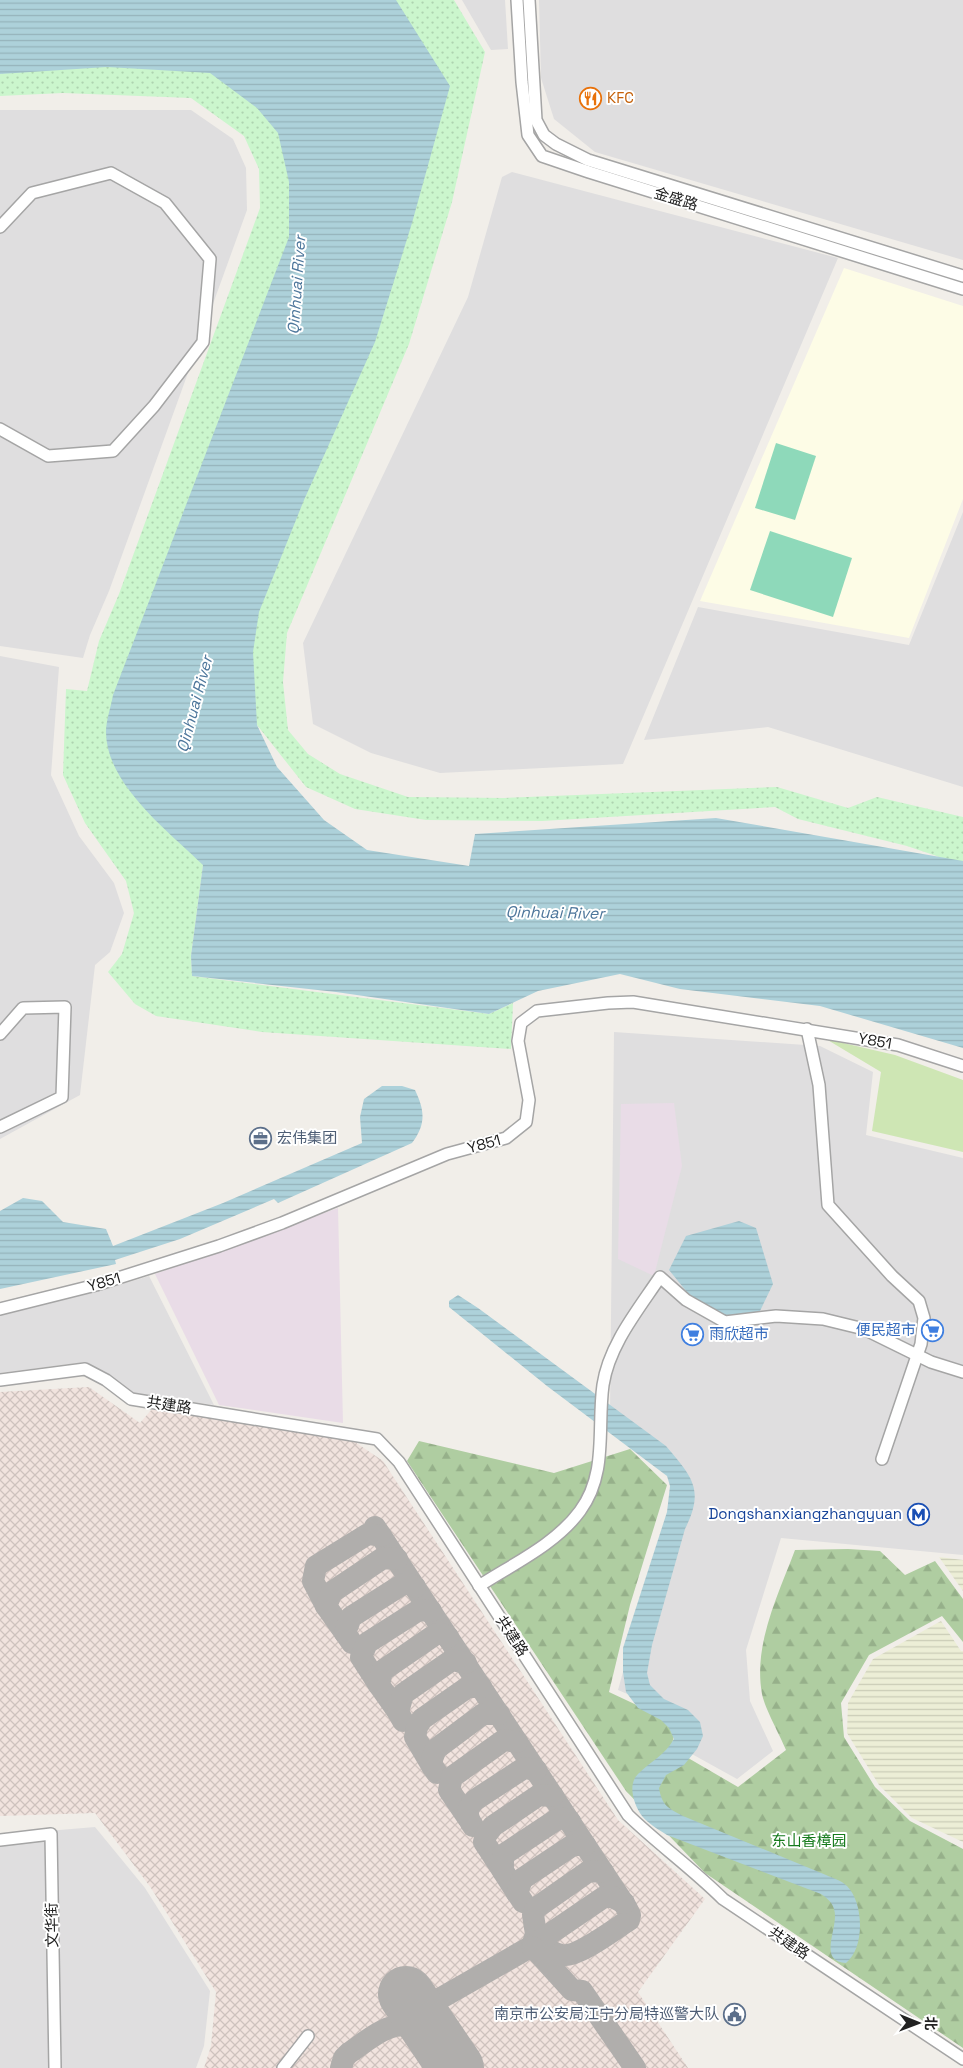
<svg xmlns="http://www.w3.org/2000/svg" width="963" height="2068" font-family="'Space Grotesk','Noto Sans SC',sans-serif">
	<style>
		.residential { fill: #dfdedf }
		.industrial { fill: #e9dce7 }
		.education { fill: #fdfce6 }
		.military { fill: url(#military-cross-hatch) }
		.farmland { fill: url(#farmland-rules) }
		.grass { fill: #cee6b4 }
		.forest { fill: url(#forest-firs) }
		.park { fill: url(#park-dots) }
		.pitch { fill: #8ed9ba }
		.water { fill: url(#water-rules) }
		.lines { fill: none; stroke-linecap: round; stroke-linejoin: round }
		.taxiway { stroke: #b0aeac; stroke-width: 22 }
		.runway { stroke: #b0aeac; stroke-width: 56 }
		.minor-casing { stroke: #a5a5a5; stroke-width: 14 }
		.minor { stroke: #fff; stroke-width: 11 }
		.labels { text-anchor: middle; stroke-width: 4; stroke-linejoin: round; paint-order: stroke }
		.food-label { font-size: 15px; fill: #c56008; stroke: #fff; text-anchor: start }
		.street-label { font-size: 15px; fill: #212121; stroke: #fff }
		.service-label { font-size: 15px; fill: #4e5e75; stroke: #fff; text-anchor: start }
		.shop-label { font-size: 15px; fill: #366cbe; stroke: #fff; text-anchor: end }
		.transit-label { font-size: 15px; fill: #164399; stroke: #fff; text-anchor: end }
		.park-label { font-size: 15px; fill: #157a1c; stroke: #fff }
		.water-label { font-size: 16px; font-style: italic; fill: #4d769b; stroke: #fff }
	</style>
	<defs>
		<pattern id="military-cross-hatch" width="8" height="8" patternUnits="userSpaceOnUse" patternTransform="scale(1.25)"><rect width="8" height="8" fill="#f1e3de"/><path d="M0 0l8 8M0 8l8-8" fill="none" stroke="#cec2be"/></pattern>
		<pattern id="farmland-rules" width="6" height="5" patternUnits="userSpaceOnUse" patternTransform="scale(1.25)"><rect width="6" height="5" fill="#eceed6"/><path d="M0 2.5h6" fill="none" stroke="#caccb7"/></pattern>
		<pattern id="forest-firs" width="22" height="20" patternUnits="userSpaceOnUse" patternTransform="scale(1.25)"><rect width="22" height="20" fill="#afcda1"/><path d="M5 1l3.5 6h-7zM16 11l3.5 6h-7z" fill="#96b08a"/></pattern>
		<pattern id="park-dots" width="8" height="8" patternUnits="userSpaceOnUse" patternTransform="scale(1.25)"><rect width="8" height="8" fill="#cbf6cd"/><path d="M2 2h.1M6 6h.1" fill="none" stroke="#aed3b0" stroke-width="1.8" stroke-linecap="round"/></pattern>
		<pattern id="water-rules" width="6" height="5" patternUnits="userSpaceOnUse" patternTransform="scale(1.25)"><rect width="6" height="5" fill="#add1da"/><path d="M0 2.5h6" fill="none" stroke="#95b3bb"/></pattern>
	</defs>
	<rect width="100%" height="100%" fill="#f1eee9"/>
	<g class="residential">
		<path d="M462,0H505L508,49L491,50Z"/>
		<path d="M539,0H963V260L595,152L554,119L541,78Z"/>
		<path d="M0,110H191L233,139L246,168L247,210L109,591L90,635L83,658L0,646Z"/>
		<path d="M512,172L838,258L623,764L440,773L371,753L313,724L303,643L468,297L502,177Z"/>
		<path d="M963,512V787L768,727L644,740L698,607L909,645Z"/>
		<path d="M0,656L59,667L51,775L79,836L114,883L124,913L110,952L95,965L80,1095L0,1139Z"/>
		<path d="M614,1032L820,1046L873,1072L866,1135L963,1158V1555L781,1538L746,1650L750,1701L773,1751L737,1779L672,1743L683,1718L618,1690L676,1482L610,1412Z"/>
		<path d="M149,1276L214,1405L134,1394L109,1374L85,1362L0,1373V1315L26,1307L99,1291Z"/>
		<path d="M95,1827L145,1888L210,1991L204,2046L196,2068H0V1835Z"/>
	</g>
	<g class="industrial">
		<path d="M674,1103L682,1166L654,1276L618,1259L621,1104Z"/>
		<path d="M338,1208L343,1423L219,1405L155,1274Z"/>
	</g>
	<path class="education" d="M844,268L963,306V499L909,638L700,601Z"/>
	<path class="military" d="M89,1387L140,1423L152,1409L352,1440L383,1461L618,1820L705,1899L638,1992L688,2068H204L211,2046L216,1992L151,1888L95,1813L0,1816V1392Z"/>
	<g class="farmland">
		<path d="M939,1557L963,1560V1591Z"/>
		<path d="M941,1621L961,1651H963V1842L912,1818L879,1785L847,1733L848,1703L873,1659Z"/>
	</g>
	<path class="grass" d="M826,1039L895,1055L963,1080V1152L872,1131L881,1072Z"/>
	<path class="forest" d="M419,1441L554,1473L630,1449L667,1485L630,1605L609,1692L677,1724L671,1748L738,1787L786,1750C780,1735 765,1709 762,1694C753,1645 778,1595 795,1550L848,1549L880,1551L905,1575L935,1561L963,1599V1642L942,1616L869,1655L841,1703L844,1737L875,1787L910,1821L963,1849V2048L705,1873L626,1791L407,1461Z"/>
	<path class="park" d="M0,0H454L485,52L452,202L409,344L287,633L283,682L288,730L308,754L340,774L408,797L504,798L777,787L848,808L877,797L963,817V865L907,846L798,819L775,807L542,821L426,820L355,809L306,787L257,725L203,865L191,956L192,976L489,1014L513,1003L511,1049L262,1032L156,1016L135,1004L108,972L122,954L134,913L126,881L85,823L63,775L66,689L87,691L99,641L119,594L260,208L259,169L244,136L191,98L63,93L0,96Z"/>
	<g class="pitch">
		<path d="M776,443L816,456L795,520L755,508Z"/>
		<path d="M770,531L852,558L833,617L750,590Z"/>
	</g>
	<g class="water">
		<path d="M0,0H396L450,86L412,223L375,342L304,500L259,612L253,652L257,725L277,767L324,820L367,850L469,866L475,834L716,818L963,861V1048L820,1006L680,989L620,974L538,991L489,1014L336,992L192,976L191,956L203,865C169,832 106,784 106,732C106,720 111,707 113,695L289,237V182L278,133L257,108L210,73L107,67L0,74Z"/>
		<path d="M382,1086H402L415,1090C425,1111 426,1124 412,1143L278,1203L274,1199L180,1239L115,1260L116,1264L0,1289V1211L23,1198L42,1201L63,1222L106,1229L113,1246L223,1203L362,1143L360,1117L364,1099Z"/>
		<path d="M739,1221L756,1228L773,1284L759,1313L725,1316L691,1297L669,1270L686,1236Z"/>
		<path d="M458,1295L478,1308L666,1446C692,1477 705,1489 685,1529L652,1645L647,1673L650,1685L664,1699L688,1710L700,1722L703,1736L697,1749L684,1765L666,1775L659,1788C662,1806 668,1808 683,1816L826,1875C833,1878 842,1881 847,1886C864,1903 865,1948 846,1963C816,1961 840,1927 834,1909C832,1902 827,1898 821,1894L667,1835C659,1830 649,1824 642,1816C634,1805 627,1785 638,1774C651,1761 665,1755 674,1739L669,1728L661,1720L638,1708L626,1692L623,1672V1648L667,1512L670,1486L667,1476L547,1386L449,1307V1301Z"/>
	</g>
	<g class="lines">
		<g class="taxiway">
			<path d="M375,1527L626,1907L630,1915L629,1920C615,1929 577,1958 562,1955C549,1953 549,1946 532,1946L434,2002"/>
			<path d="M326,1606L313,1581L316,1566L368,1534L381,1536"/>
			<path d="M345,1633L326,1606L332,1592L383,1558L397,1559"/>
			<path d="M352,1643L345,1633L351,1617L403,1584H409L415,1587"/>
			<path d="M379,1685L361,1657L367,1643L419,1610L431,1611"/>
			<path d="M398,1712L379,1685L382,1671L436,1634H442L448,1637"/>
			<path d="M403,1721L398,1712L403,1694L452,1660L466,1663"/>
			<path d="M432,1766L415,1737L417,1727L422,1719L468,1687H481"/>
			<path d="M437,1773L432,1766V1759L436,1749L483,1714H499"/>
			<path d="M468,1818L449,1790L452,1777L504,1740L517,1742"/>
			<path d="M473,1826C466,1816 466,1809 475,1800L524,1768L536,1770"/>
			<path d="M503,1871L484,1842L486,1835L493,1826L539,1795L553,1796"/>
			<path d="M517,1893L503,1871V1855L556,1820L563,1818L570,1821"/>
			<path d="M523,1902L517,1893L522,1879L573,1845H585"/>
			<path d="M532,1946L536,1934L533,1915L536,1908L589,1871L603,1872"/>
			<path d="M532,1946L604,1897H613L624,1903"/>
			<path d="M533,1947L572,1990L582,1991L635,2068"/>
			<path d="M341,2068L344,2058L349,2053C370,2039 393,2016 419,2029C426,2033 432,2038 439,2042"/>
		</g>
		<path class="runway" d="M406,1994L456,2068"/>
		<defs>
			<g id="minor">
				<path d="M517,0L522,82L528,135L542,156L589,172L963,289"/>
				<path d="M529,0L536,120L544,135L556,144L588,160L963,276"/>
				<path d="M0,227L32,193L111,173L165,203L210,259L203,342L154,406L113,451L48,456L0,429"/>
				<path d="M807,1029L819,1085L828,1205L892,1276L919,1301L924,1318L921,1344L882,1459"/>
				<path d="M0,1034L23,1008L65,1007L62,1097L0,1127"/>
				<path d="M0,1309L96,1285L219,1246L282,1223L447,1154L506,1138L526,1122L529,1100L518,1041L521,1023L537,1011L608,1003L633,1002L898,1045L963,1066"/>
				<path d="M0,1380L85,1369L106,1380L131,1399L377,1439L399,1462L628,1815C658,1844 693,1869 723,1899L963,2059"/>
				<path d="M479,1586C513,1564 556,1544 580,1511C608,1473 597,1428 603,1385C609,1345 638,1310 660,1277L686,1300L725,1322L776,1316L823,1319L864,1329L931,1362L963,1372"/>
				<path d="M0,1840L51,1834L55,2068"/>
				<path d="M283,2068L308,2036"/>
			</g>
		</defs>
		<use href="#minor" class="minor-casing"/>
		<use href="#minor" class="minor"/>
	</g>
	<defs>
		<symbol id="restaurant-ring" viewBox="-11 -11 22 22"><circle r="9.5" fill="#fff" stroke="#e8710a" stroke-width="1.5"/><path d="M-5-6h1v4h1v-4h1v4h1v-4h1v5L-1.5 .5V6h-2V.5L-5-1ZM5-6V6H3V1.5H1.5Q1.5-4 5-6Z" fill="#e8710a"/></symbol>
		<symbol id="office-ring" viewBox="-11 -11 22 22"><circle r="9.5" fill="#fff" stroke="#5c6f8a" stroke-width="1.5"/><path d="M-6-3h4V-5.5h4V-3h4V5H-6ZM-1-4.5V-3h2v-1.5ZM-6 0V1H6V0Z" fill="#5c6f8a"/></symbol>
		<symbol id="supermarket-ring" viewBox="-11 -11 22 22"><circle r="9.5" fill="#fff" stroke="#3f7fe0" stroke-width="1.5"/><path d="M-6-5.5h2.5l.6 2H6L4.5 2H-2.5L-4.4-4H-6ZM-1.5 3.2a1.3 1.3 0 1 0 .1 0ZM3 3.2a1.3 1.3 0 1 0 .1 0Z" fill="#3f7fe0"/></symbol>
		<symbol id="metro-ring" viewBox="-11 -11 22 22"><circle r="9.5" fill="#fff" stroke="#1a4fb4" stroke-width="1.5"/><path d="M-5.5 5V-5H-3L0 0L3-5H5.5V5H3V-.5L0 4L-3-.5V5Z" fill="#1a4fb4"/></symbol>
		<symbol id="civic-ring" viewBox="-11 -11 22 22"><circle r="9.5" fill="#fff" stroke="#5c6f8a" stroke-width="1.5"/><path d="M-.6-6.5H3V-4.5H.6V-3L4-1V1h2V6H-6V1h2V-1L-.6-3ZM-1.2 2.5V6h2.4V2.5Z" fill="#5c6f8a"/></symbol>
	</defs>
	<g fill-rule="evenodd">
		<use href="#restaurant-ring" x="578" y="86" width="25" height="25"/>
		<use href="#office-ring" x="248" y="1126" width="25" height="25"/>
		<use href="#supermarket-ring" x="920" y="1318" width="25" height="25"/>
		<use href="#supermarket-ring" x="680" y="1322" width="25" height="25"/>
		<use href="#metro-ring" x="906" y="1502" width="25" height="25"/>
		<use href="#civic-ring" x="722" y="2002" width="25" height="25"/>
	</g>
	<g class="labels">
		<g class="food-label">
			<text x="607" y="103">KFC</text>
		</g>
		<g class="street-label">
			<text transform="translate(676 199) rotate(17)" y="5">金盛路</text>
			<text transform="translate(875 1041) rotate(10)" y="5">Y851</text>
			<text transform="translate(484 1144) rotate(-15)" y="5">Y851</text>
			<text transform="translate(104 1282) rotate(-16)" y="5">Y851</text>
			<text transform="translate(169 1405) rotate(9)" y="5">共建路</text>
			<text transform="translate(512 1636) rotate(57)" y="5">共建路</text>
			<text transform="translate(52 1925) rotate(-91)" y="5">文华街</text>
			<text transform="translate(789 1943) rotate(34)" y="5">共建路</text>
		</g>
		<g class="service-label">
			<text x="277" y="1143">宏伟集团</text>
			<text x="719" y="2019" text-anchor="end">南京市公安局江宁分局特巡警大队</text>
		</g>
		<g class="shop-label">
			<text x="916" y="1335">便民超市</text>
			<text x="709" y="1339" text-anchor="start">雨欣超市</text>
		</g>
		<g class="transit-label">
			<text x="902" y="1519">Dongshanxiangzhangyuan</text>
		</g>
		<g class="park-label">
			<text x="809" y="1846">东山香樟园</text>
		</g>
		<g class="water-label">
			<text transform="translate(296 285) rotate(-86)" y="6">Qinhuai River</text>
			<text transform="translate(194 704) rotate(-75)" y="6">Qinhuai River</text>
			<text transform="translate(555 912) rotate(1)" y="6">Qinhuai River</text>
		</g>
	</g>
	<g transform="translate(918 2023) rotate(91)" stroke="#ffffff" stroke-width="4" paint-order="stroke">
	<path d="M0-4L9 19L0 12L-9 19Z" fill="#212121"/>
	<text y="-8" font-size="14" font-weight="bold" text-anchor="middle" fill="#212121">北</text>
	</g>
</svg>
